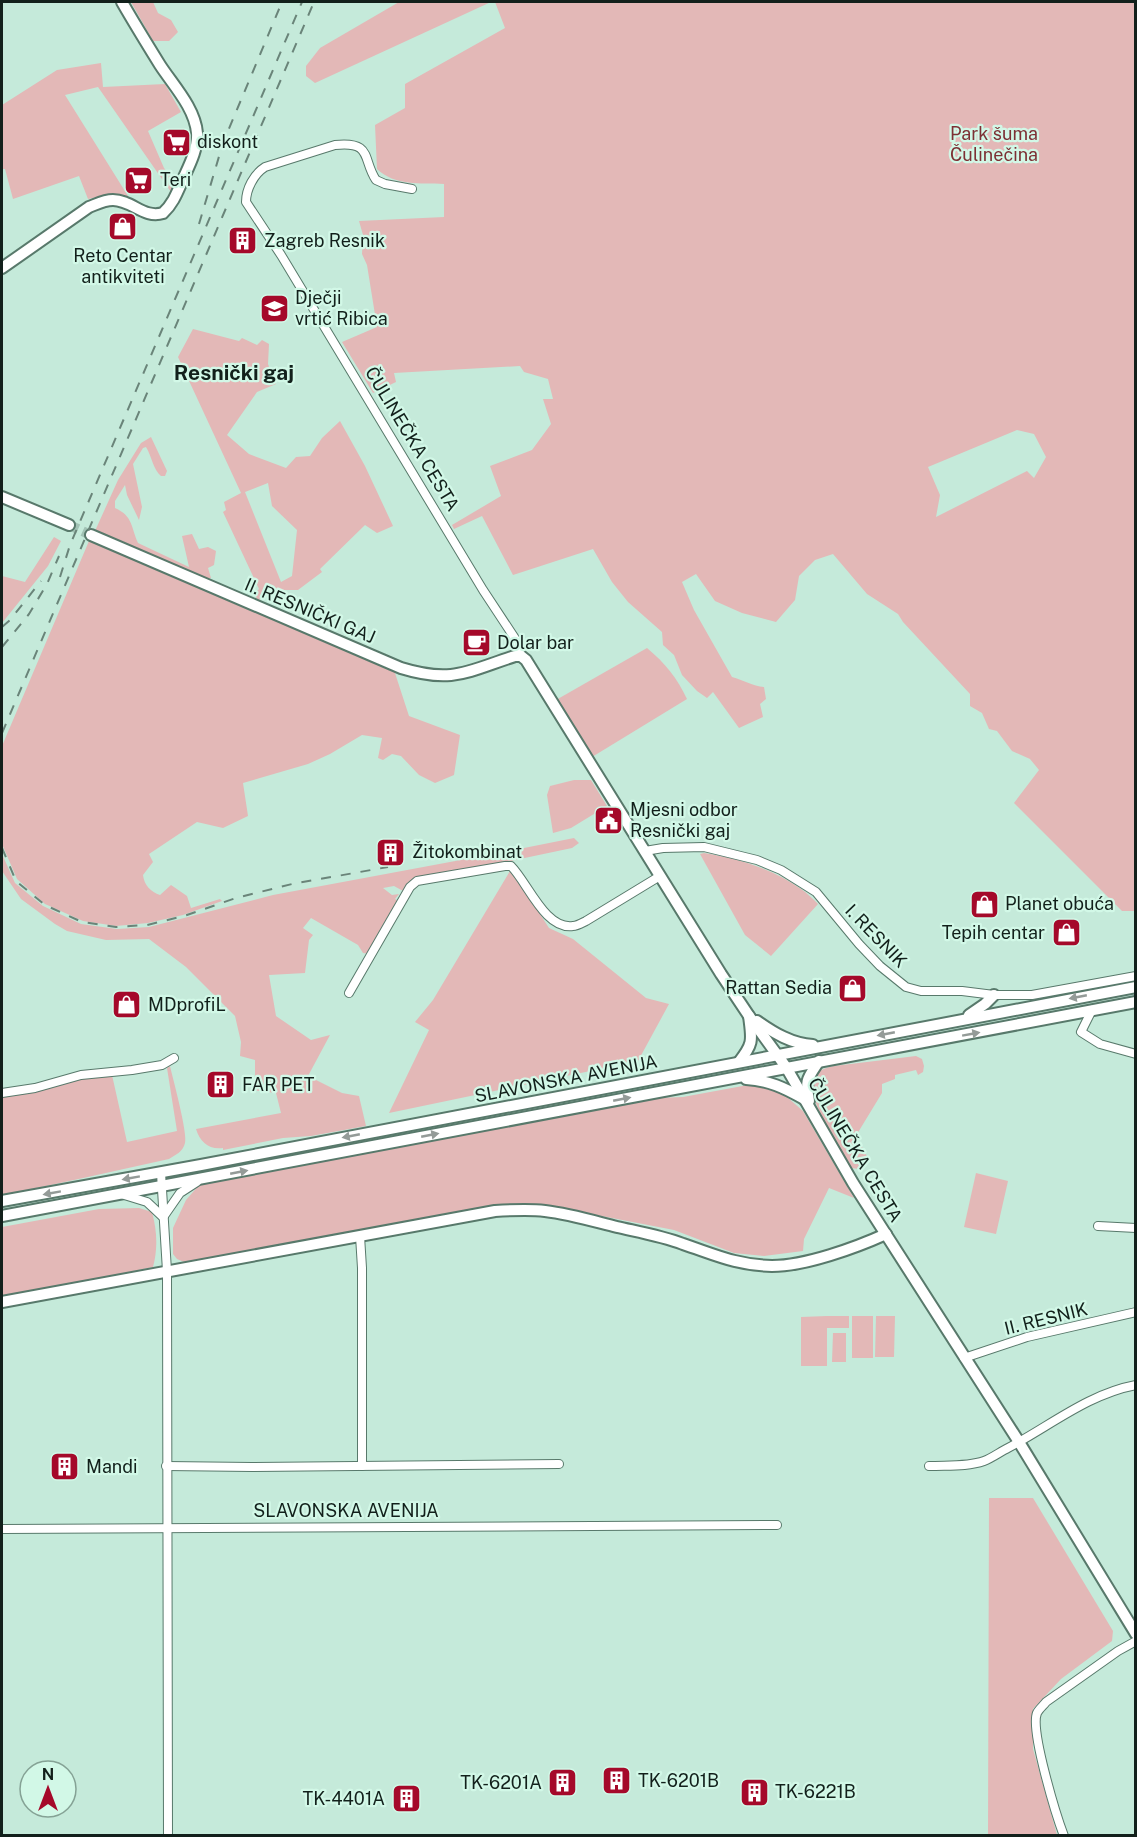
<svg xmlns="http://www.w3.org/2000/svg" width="1137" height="1837" font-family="'Public Sans',sans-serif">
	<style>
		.green { fill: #e3b8b7; fill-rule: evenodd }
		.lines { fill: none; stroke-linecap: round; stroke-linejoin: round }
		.secondary-tunnel { stroke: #a1c2b4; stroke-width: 10; stroke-dasharray: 10 5; stroke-linecap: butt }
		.street-casing { stroke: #58796b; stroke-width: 10 }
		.secondary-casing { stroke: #58796b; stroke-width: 14 }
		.street { stroke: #fff; stroke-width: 8 }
		.secondary { stroke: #fff; stroke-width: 10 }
		.rail { stroke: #6a8479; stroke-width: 2; stroke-dasharray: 10 10; stroke-linecap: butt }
		.oneway { fill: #949b98 }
		.labels { text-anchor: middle; stroke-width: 4.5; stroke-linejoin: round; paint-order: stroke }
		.park-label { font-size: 18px; fill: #7d3034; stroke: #d2f8e7 }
		.poi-label { font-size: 18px; fill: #12201b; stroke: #d2f8e7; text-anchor: start }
		.street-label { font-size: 18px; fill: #12201b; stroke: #d2f8e7 }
		.quarter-label { font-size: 21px; font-weight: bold; fill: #12201b; stroke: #d2f8e7 }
	</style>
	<rect width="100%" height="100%" fill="#c5eada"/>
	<g class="green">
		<path d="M131,2H153L158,13L171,20L178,32L169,41H153Z"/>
		<path d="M399,2H491L315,83L306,76V66L320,48Z"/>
		<path d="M495,2H1135V911H1122L1014,803L1039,770L1030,759L1012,751L997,731L989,729L982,713L970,706V694L903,622L898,614L867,594L833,554L815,560L799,576L795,600L776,622L742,613L715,601L696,574L682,582L694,610L732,677C743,680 753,686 764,687L766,699L760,704L763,717L739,728L713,692L707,698L697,691L682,675L674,655L663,645L662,632L628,602L612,582L593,549L513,575L482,516L454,529L452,525L501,496L490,466L532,450L551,424L543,399H553L548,379L524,372L520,366L394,373L396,382L373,393L342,342L377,327L367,265L362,254L363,235L359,221L444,217V184C420,183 395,186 377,169L375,125L405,108V84L505,28ZM1017,430L1034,434L1046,457L1034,478L1027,471L936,517L940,495L928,467Z"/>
		<path d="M101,63L103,87L165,84L181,112L148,131L164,168L175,181L171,192L98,87L65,95L128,196L124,198L106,195L88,199L79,176L13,199L5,169H2V105L57,70Z"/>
		<path d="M193,329L239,341L242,338L257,345L262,340L269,344L268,364L276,384L257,392L227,435L249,454L286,468L296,457L310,456L322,438L340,421L365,466L393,526L377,533L365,525L320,569L322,572L298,590H282L258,600L254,594L259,589L223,512L226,510L224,502L241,493L178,357ZM268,483L272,506L297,530L292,576L281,582L245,492Z"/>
		<path d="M151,437L167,471L165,476H161C153,469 152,457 146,447L143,448L133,464L142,507L139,520L127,495L125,485L115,501V508C133,516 131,527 138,543L189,567L182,536L192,534L199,549L208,547L216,551L214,565L208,568L211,578H203L95,531L118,480L141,443Z"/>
		<path d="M54,537L61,541L48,566L2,623V576L25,582Z"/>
		<path d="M89,541L394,670L409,716L460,735L454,775L435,783L419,775L401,756L392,754L383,760L378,758L382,738L362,735L330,754L308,764L243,783L248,816L223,828L197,822L149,854L153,862L143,875C144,885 151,892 160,895L171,885L187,896L191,908L220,899L222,901L183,915L148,923L116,926L83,921L45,904L17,879L2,844V746Z"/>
		<path d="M647,648C665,663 677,678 687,699L592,757L556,700Z"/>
		<path d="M574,780H591L607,806L571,828L553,833L547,795L550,786Z"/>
		<path d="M574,838L579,843L572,848L506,862L417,878L409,882L403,891L394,886L383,888L392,895L399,894L395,899L397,900L369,954L363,953L358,945L311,918L303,928L313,935L309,940L305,973L269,975L276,1016L311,1040L330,1035L308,1076L342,1093L359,1096L366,1126L311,1136L283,1138L223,1150V1148C209,1150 200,1142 196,1129L281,1113L276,1093L251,1090L255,1079V1060L240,1056L241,1042L235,1016L186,967L149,939L106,940L67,931L55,924L21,899L2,871V854L15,883L43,906L81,924L117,929L149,927L273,895L509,851Z"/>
		<path d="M704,853C737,858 773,869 801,889C807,893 813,899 818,904L771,956L745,935L700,854Z"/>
		<path d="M510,871L514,874L549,928L573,939L646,998L669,1004L638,1061L389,1113L429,1030L415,1022L433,1000Z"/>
		<path d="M916,1056L922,1059L924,1066L923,1072L918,1075L916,1070L895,1075V1079L882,1084V1093L854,1139L861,1145L869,1160L859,1169L851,1168C841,1151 808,1100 812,1082C814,1071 825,1068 834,1066Z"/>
		<path d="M170,1066C173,1079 188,1134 185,1143C183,1152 175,1155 169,1159C113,1171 58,1184 2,1195V1097L34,1092L84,1078L112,1075L127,1142L177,1131L167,1068Z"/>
		<path d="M748,1085L779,1090L803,1111L854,1198L829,1188L804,1239L803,1251L764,1256L734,1253L674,1230L555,1207L531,1204L494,1206L184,1262L177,1259L173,1254V1228L186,1200L200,1184L657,1098L683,1097Z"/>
		<path d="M976,1173L1008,1181L996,1234L964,1227Z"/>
		<path d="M139,1208L152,1212C157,1231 158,1248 153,1267L2,1298V1227L99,1209Z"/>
		<path d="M827,1316H849V1328H827V1366H801V1317Z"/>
		<rect x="852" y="1316" width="21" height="42"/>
		<path d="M876,1316H895L894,1357H875Z"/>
		<path d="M833,1333H846V1362H832Z"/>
		<path d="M989,1498H1033L1113,1631L1112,1641L1061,1679L1033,1709V1749L1057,1835L988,1836Z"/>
	</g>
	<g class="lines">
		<path class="secondary-tunnel" d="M69,525L91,535"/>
		<defs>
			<g id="street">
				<path d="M412,189L385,184L376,180C362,159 373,141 335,145L265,167C254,174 246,189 246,202L281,255L483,590L516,640L521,656"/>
				<path d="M645,851L663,848L704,847L757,860L781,870L816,892L859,944L880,966L906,987L921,991H962L994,995H1032L1136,976"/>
				<path d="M349,993L410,887L417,881L505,866H511C528,883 545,930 573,926C577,926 582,923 586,921L660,876"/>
				<path d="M1092,1010L1081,1032L1100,1044L1136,1054"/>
				<path d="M2,1093L35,1088L81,1075L132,1070L162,1065L174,1058"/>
				<path d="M161,1173L167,1271L168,1836"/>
				<path d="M121,1194L147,1202L163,1217"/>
				<path d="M164,1216L180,1193L197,1182"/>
				<path d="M1098,1226L1136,1228"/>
				<path d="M360,1236L362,1268V1466"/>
				<path d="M964,1358L1027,1337L1136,1312"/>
				<path d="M166,1466L252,1467L559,1464"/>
				<path d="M929,1466C947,1465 967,1467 984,1461C992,1458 1000,1452 1008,1448C1050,1426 1088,1394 1136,1385"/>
				<path d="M2,1529L777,1525"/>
				<path d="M1064,1836C1056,1815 1030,1730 1037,1713C1039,1709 1044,1705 1046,1702L1118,1651L1136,1641"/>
			</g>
			<g id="secondary">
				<path d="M2,268L89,207C97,204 104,200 113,200C132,200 144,219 163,213C174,203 178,190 184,177C190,164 198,148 197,133C195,108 173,85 160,65C147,44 134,23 122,2"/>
				<path d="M2,497L69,525"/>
				<path d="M91,535L401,668C453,684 468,671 515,656H521L526,660L721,974L749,1016L786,1067L853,1183L1019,1442L1136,1634"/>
				<path d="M969,1015L985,1004L994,995"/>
				<path d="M757,1021C774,1033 792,1044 813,1045"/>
				<path d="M739,1062C754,1043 752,1040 749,1016"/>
				<path d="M746,1079C768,1080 785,1088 804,1099"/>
				<path d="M809,1101C805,1079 807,1079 819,1061"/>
				<path d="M2,1201L201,1165L1136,987"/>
				<path d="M2,1216L1136,1002"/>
				<path d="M2,1302L495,1211C512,1210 529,1209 545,1211C570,1214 593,1221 617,1227C639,1232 662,1236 683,1244C716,1255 736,1265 772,1266C805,1266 855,1248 886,1234"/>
			</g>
		</defs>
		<use href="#street" class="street-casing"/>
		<use href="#secondary" class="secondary-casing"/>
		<use href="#street" class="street"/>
		<use href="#secondary" class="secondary"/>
		<g class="rail">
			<path d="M199,224L223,143L282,2"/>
			<path d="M60,577L70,545L302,2"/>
			<path d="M2,627L10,620L41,581"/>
			<path d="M2,647L29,614L47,584L59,556"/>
			<path d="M2,733L314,2"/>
			<path d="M2,848L16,881L45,905L82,922L116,927L147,925L184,916L236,898L292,884L388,867"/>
		</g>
	</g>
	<defs><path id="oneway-solid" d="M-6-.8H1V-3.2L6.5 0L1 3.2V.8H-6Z" transform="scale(1.5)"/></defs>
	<g class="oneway">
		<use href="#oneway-solid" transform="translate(1078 997) rotate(169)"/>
		<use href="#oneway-solid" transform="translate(886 1034) rotate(169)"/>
		<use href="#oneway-solid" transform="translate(971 1034) rotate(-10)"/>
		<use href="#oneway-solid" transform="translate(622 1099) rotate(-11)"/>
		<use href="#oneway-solid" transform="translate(430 1135) rotate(-11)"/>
		<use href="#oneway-solid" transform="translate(351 1136) rotate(169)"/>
		<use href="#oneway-solid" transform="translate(239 1172) rotate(-11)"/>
		<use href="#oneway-solid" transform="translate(131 1178) rotate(170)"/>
		<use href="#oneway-solid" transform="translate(52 1193) rotate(170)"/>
	</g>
	<defs>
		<symbol id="supermarket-square" viewBox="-11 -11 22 22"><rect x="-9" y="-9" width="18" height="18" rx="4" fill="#a5092a" stroke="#d2f8e7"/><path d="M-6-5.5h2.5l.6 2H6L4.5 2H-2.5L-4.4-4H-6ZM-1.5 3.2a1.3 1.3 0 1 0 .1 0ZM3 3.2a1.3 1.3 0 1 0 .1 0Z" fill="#fff"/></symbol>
		<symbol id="shop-square" viewBox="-11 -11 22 22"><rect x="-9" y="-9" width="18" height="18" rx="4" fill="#a5092a" stroke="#d2f8e7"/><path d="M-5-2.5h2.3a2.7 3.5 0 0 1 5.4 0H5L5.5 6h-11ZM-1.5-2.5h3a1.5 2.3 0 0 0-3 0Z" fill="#fff"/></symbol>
		<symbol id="building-square" viewBox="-11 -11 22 22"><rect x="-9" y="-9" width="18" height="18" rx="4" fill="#a5092a" stroke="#d2f8e7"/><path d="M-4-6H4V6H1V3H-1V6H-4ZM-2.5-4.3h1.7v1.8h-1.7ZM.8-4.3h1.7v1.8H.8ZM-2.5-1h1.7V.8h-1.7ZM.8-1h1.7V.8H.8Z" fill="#fff"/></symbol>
		<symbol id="school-square" viewBox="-11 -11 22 22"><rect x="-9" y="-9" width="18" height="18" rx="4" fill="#a5092a" stroke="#d2f8e7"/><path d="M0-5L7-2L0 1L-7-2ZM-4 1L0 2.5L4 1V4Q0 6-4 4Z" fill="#fff"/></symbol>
		<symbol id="cafe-square" viewBox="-11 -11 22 22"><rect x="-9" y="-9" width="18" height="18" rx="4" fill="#a5092a" stroke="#d2f8e7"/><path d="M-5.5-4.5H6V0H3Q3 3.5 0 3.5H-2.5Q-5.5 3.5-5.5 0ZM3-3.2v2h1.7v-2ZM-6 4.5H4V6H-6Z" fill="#fff"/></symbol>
		<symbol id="civic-square" viewBox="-11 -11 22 22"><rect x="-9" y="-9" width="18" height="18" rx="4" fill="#a5092a" stroke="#d2f8e7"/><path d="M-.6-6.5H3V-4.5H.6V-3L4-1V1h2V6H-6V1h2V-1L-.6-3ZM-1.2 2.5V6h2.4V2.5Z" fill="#fff"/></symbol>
	</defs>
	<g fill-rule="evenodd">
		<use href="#supermarket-square" x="160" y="126" width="33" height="33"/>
		<use href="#supermarket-square" x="122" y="164" width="33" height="33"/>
		<use href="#shop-square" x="106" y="210" width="33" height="33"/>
		<use href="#building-square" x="226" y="224" width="33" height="33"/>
		<use href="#school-square" x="258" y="292" width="33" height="33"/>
		<use href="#cafe-square" x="460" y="626" width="33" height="33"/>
		<use href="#civic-square" x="592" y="804" width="33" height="33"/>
		<use href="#building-square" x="374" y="836" width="33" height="33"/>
		<use href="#shop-square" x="968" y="888" width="33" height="33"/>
		<use href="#shop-square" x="1050" y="916" width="33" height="33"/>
		<use href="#shop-square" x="836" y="972" width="33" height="33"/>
		<use href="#shop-square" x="110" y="988" width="33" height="33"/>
		<use href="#building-square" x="204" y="1068" width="33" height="33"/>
		<use href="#building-square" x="48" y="1450" width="33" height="33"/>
		<use href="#building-square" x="600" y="1764" width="33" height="33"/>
		<use href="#building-square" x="546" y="1766" width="33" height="33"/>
		<use href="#building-square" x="738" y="1776" width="33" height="33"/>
		<use href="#building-square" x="390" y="1782" width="33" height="33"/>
	</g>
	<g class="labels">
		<g class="park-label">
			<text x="994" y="140">Park šuma<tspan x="994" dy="21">Čulinečina</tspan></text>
		</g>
		<g class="poi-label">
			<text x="197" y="148">diskont</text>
			<text x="160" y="186">Teri</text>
			<text x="264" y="247">Zagreb Resnik</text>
			<text x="123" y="262" text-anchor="middle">Reto Centar<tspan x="123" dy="21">antikviteti</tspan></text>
			<text x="295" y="304">Dječji<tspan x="295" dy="21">vrtić Ribica</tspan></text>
			<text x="497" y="649">Dolar bar</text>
			<text x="630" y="816">Mjesni odbor<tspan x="630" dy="21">Resnički gaj</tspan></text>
			<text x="412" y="858">Žitokombinat</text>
			<text x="1005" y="910">Planet obuća</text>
			<text x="1045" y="939" text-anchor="end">Tepih centar</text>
			<text x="832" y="994" text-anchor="end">Rattan Sedia</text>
			<text x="148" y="1011">MDprofiL</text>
			<text x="242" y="1091">FAR PET</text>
			<text x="86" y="1473">Mandi</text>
			<text x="638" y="1787">TK-6201B</text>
			<text x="542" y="1789" text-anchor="end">TK-6201A</text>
			<text x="775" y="1798">TK-6221B</text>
			<text x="385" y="1805" text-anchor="end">TK-4401A</text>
		</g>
		<g class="street-label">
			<text transform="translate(412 439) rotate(59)" y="6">ČULINEČKA CESTA</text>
			<text transform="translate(310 611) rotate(23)" y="6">II. RESNIČKI GAJ</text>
			<text transform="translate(876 936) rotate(46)" y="6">I. RESNIK</text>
			<text transform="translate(566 1079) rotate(-11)" y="6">SLAVONSKA AVENIJA</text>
			<text transform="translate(855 1150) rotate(59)" y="6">ČULINEČKA CESTA</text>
			<text transform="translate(1046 1319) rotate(-14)" y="6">II. RESNIK</text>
			<text x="346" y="1517">SLAVONSKA AVENIJA</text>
		</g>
		<g class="quarter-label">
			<text x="234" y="380">Resnički gaj</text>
		</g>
	</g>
	<rect width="1137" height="1837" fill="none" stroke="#12201b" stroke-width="6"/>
	<g transform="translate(48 1789)"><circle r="28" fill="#d2f8e7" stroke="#85a295" stroke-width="1.5"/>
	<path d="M0-4.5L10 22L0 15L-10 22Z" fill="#a5092a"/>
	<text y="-9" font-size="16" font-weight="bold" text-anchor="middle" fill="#12201b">N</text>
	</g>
</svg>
